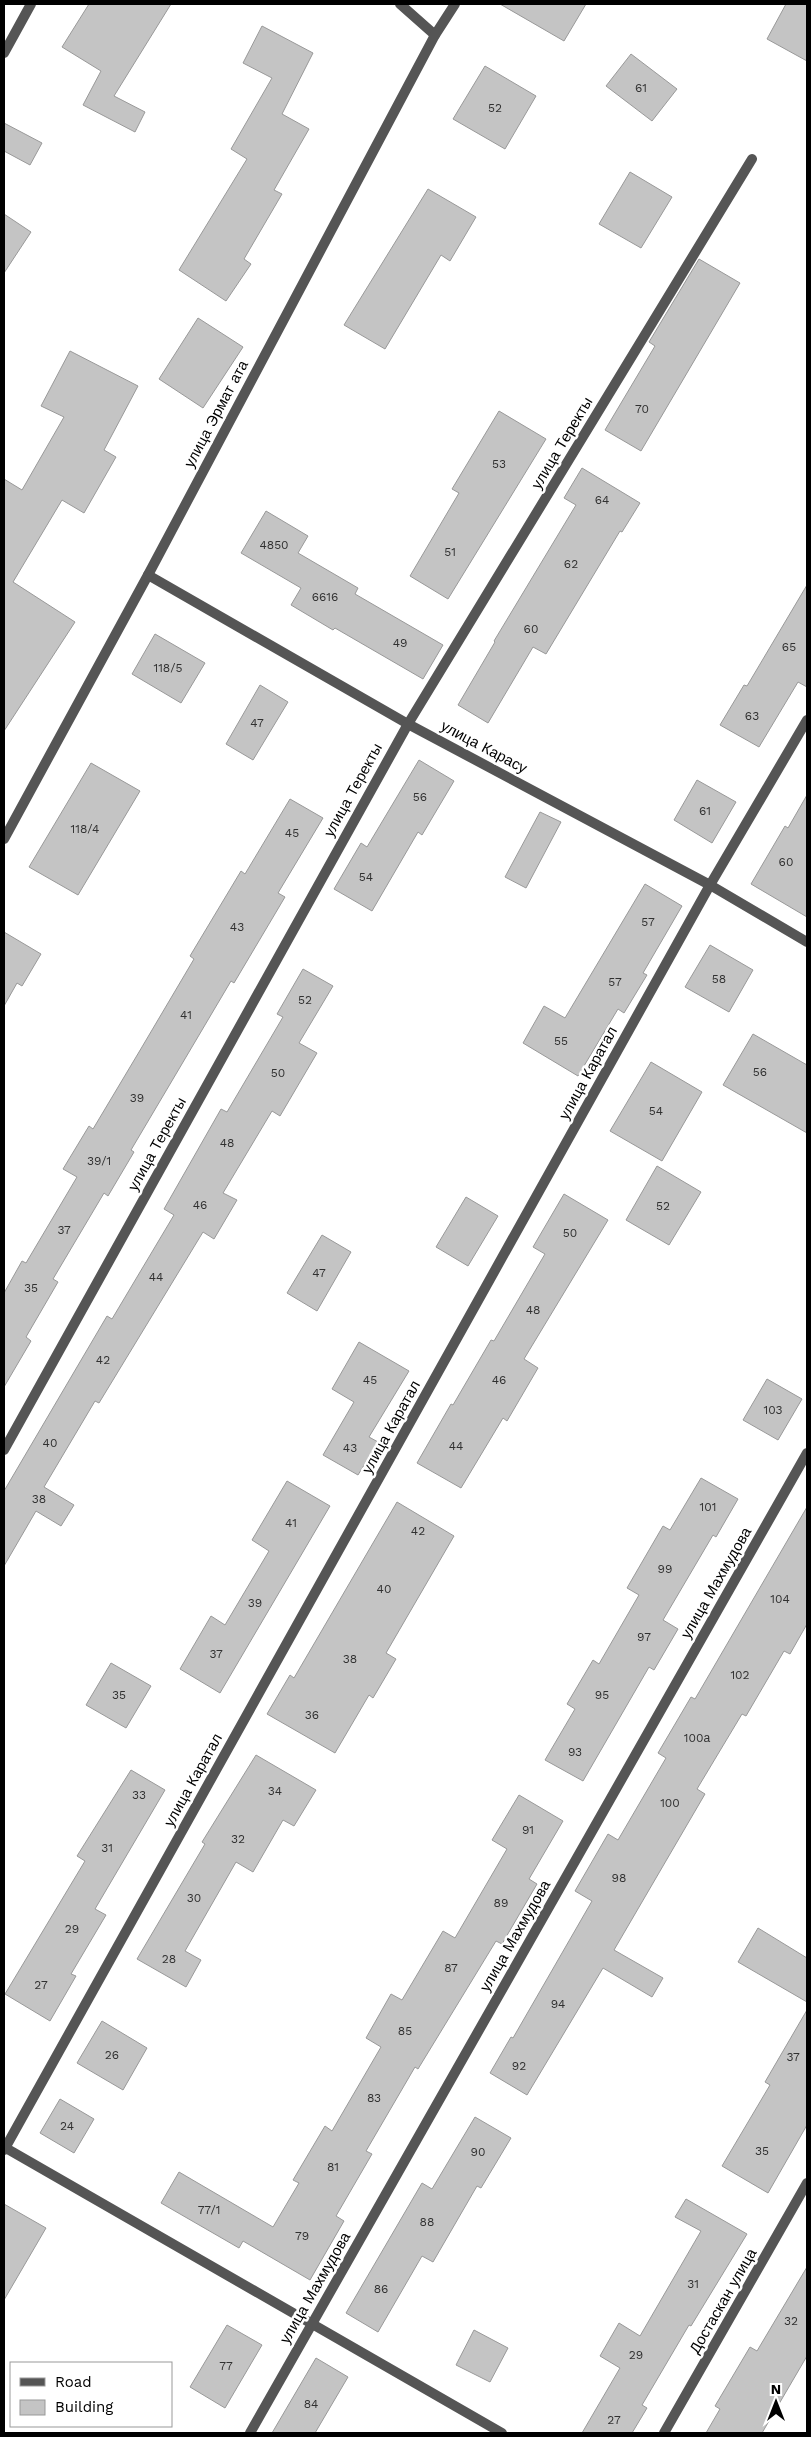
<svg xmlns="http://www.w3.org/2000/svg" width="811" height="2437" font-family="'Work Sans',sans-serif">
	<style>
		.building { fill: #c4c4c4; stroke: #999 }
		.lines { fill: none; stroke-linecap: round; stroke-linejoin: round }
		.street { stroke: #555; stroke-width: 10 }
		.labels { text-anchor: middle; stroke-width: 5; stroke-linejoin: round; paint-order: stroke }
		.number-label { font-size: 12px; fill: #313131 }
		.street-label { font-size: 15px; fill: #000; stroke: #fff }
	</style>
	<rect width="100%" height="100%" fill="#fff"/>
	<g class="building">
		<path d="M89,4H171L114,96L145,112L135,132L83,105L101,71L62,47Z"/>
		<path d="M500,4H586L564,41Z"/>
		<path d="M786,4H807V61L767,39Z"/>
		<path d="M262,26L313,53L282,114L309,129L274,190L282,194L244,259L251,264L226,301L179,270L247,159L231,149L272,78L243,63Z"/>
		<path d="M631,54L677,89L652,121L606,86Z"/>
		<path d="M485,66L536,96L505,149L453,119Z"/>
		<path d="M4,123L42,143L30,165L4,151Z"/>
		<path d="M630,172L672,197L641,248L599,224Z"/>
		<path d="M428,189L476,217L450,261L441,255L385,349L344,325Z"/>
		<path d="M4,214L31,232L4,273Z"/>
		<path d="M699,259L740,283L641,451L605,430L655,346L649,342Z"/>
		<path d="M198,318L243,347L203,408L159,379Z"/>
		<path d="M70,351L138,386L104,450L116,457L84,513L62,500L13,582L75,622L4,731V479L22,490L64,417L41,406Z"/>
		<path d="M499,411L546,439L448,599L410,576L459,493L452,489Z"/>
		<path d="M582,468L640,503L622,532L620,531L546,654L533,647L488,723L458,705L495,642L494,641L576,505L564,498Z"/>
		<path d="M266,511L308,536L298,553L358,588L355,594L443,645L423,679L335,628L333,630L291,605L301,588L241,553Z"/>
		<path d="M807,585V687L798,682L759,747L720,725L744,685L747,686Z"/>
		<path d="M155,634L205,663L181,703L132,674Z"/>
		<path d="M260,685L288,702L253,760L226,744Z"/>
		<path d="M419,760L454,781L422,835L418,832L372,911L334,889L361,843L367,847Z"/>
		<path d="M91,763L140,791L78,895L29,867Z"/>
		<path d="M697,780L736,802L712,843L674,820Z"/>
		<path d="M807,795V917L751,884L785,826L788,828Z"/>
		<path d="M290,799L323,818L278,893L285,897L234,983L231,981L176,1074L131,1150L134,1152L108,1196L104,1193L53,1279L58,1282L26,1337L31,1341L4,1387V1293L22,1261L26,1263L77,1177L63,1169L89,1126L93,1129L139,1052L194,959L190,956L241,871L245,874Z"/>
		<path d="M540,812L561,822L526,888L505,877Z"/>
		<path d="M645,884L682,906L643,973L647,975L624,1013L618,1009L578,1076L523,1043L544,1006L565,1018Z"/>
		<path d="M4,932L41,954L22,986L17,983L4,1006Z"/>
		<path d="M710,945L753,970L729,1012L685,987Z"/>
		<path d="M303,969L333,986L299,1043L317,1053L280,1116L272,1111L223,1193L237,1200L214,1239L203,1232L99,1403L95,1401L44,1487L74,1505L61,1526L36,1511L4,1566V1491L107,1316L112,1319L174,1215L164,1209L221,1109L227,1112L283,1017L277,1014Z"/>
		<path d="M753,1034L807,1065V1133L723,1085Z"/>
		<path d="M651,1062L702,1092L662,1161L610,1131Z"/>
		<path d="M657,1166L701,1192L669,1245L626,1220Z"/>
		<path d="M564,1194L608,1220L524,1359L538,1368L507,1421L503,1418L461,1488L417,1463L451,1404L453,1405L491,1340L494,1341L545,1254L533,1247Z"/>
		<path d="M466,1197L498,1216L468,1266L436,1247Z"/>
		<path d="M322,1235L351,1252L317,1311L287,1293Z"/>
		<path d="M359,1342L409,1371L369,1437L378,1442L358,1475L323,1455L354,1402L332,1389Z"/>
		<path d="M767,1379L802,1399L778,1440L743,1420Z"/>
		<path d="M701,1478L738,1499L716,1537L713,1535L663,1620L678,1629L654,1670L649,1667L583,1781L545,1760L575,1709L567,1704L593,1660L599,1664L639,1595L627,1588L663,1526L670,1530Z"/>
		<path d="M287,1481L330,1506L220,1693L180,1669L211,1616L225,1625L269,1551L252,1540Z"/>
		<path d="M397,1502L454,1536L386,1653L396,1659L373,1698L369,1695L335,1753L267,1714L290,1675L294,1678Z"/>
		<path d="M807,1507V1624L790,1654L784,1651L746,1716L742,1714L697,1789L705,1794L614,1950L663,1978L652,1997L603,1968L527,2095L490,2073L511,2037L513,2038L592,1901L575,1891L608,1834L618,1840L666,1758L658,1753L691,1697L695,1699Z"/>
		<path d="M111,1663L151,1686L126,1728L86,1705Z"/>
		<path d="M256,1755L316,1790L294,1826L283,1820L253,1872L236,1862L185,1951L201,1960L186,1987L137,1959L205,1844L202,1842Z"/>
		<path d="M131,1770L165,1790L95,1909L106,1915L71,1974L76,1976L50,2021L5,1994L85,1861L77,1856Z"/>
		<path d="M519,1795L563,1821L529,1879L537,1884L502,1944L496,1941L418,2069L415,2067L366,2151L372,2154L336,2216L344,2221L310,2280L243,2241L239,2248L161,2203L179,2172L273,2227L299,2183L293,2180L325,2126L332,2131L381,2047L366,2038L391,1994L402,2000L443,1931L455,1938L507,1849L492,1840Z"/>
		<path d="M758,1928L807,1958V2002L738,1962Z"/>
		<path d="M807,2010V2125L768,2193L722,2166L770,2085L765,2082Z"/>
		<path d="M102,2021L147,2048L123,2090L77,2063Z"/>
		<path d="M60,2099L94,2119L74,2153L40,2133Z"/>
		<path d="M475,2117L511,2138L481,2188L477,2186L433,2262L422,2256L378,2332L346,2313L422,2183L432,2189Z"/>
		<path d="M686,2199L747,2234L691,2326L689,2325L642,2405L647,2408L632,2433H582L620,2368L600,2356L619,2323L640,2336L701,2231L675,2217Z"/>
		<path d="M4,2204L46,2228L4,2300Z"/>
		<path d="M807,2267V2356L762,2433H706L720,2409L715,2406L750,2347L757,2351Z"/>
		<path d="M227,2325L262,2345L225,2408L190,2387Z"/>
		<path d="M474,2330L508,2348L490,2382L456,2365Z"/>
		<path d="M316,2358L348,2377L315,2433H272Z"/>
	</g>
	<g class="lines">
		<g class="street">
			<path d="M400,4L435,35"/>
			<path d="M4,53L31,4"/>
			<path d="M148,575L408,724L710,885L807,942"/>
			<path d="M4,839L148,575L435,35L455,4"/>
			<path d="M4,1450L408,724L752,159"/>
			<path d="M4,2147L502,2433"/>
			<path d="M4,2150L710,885L807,720"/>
			<path d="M250,2433L807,1453"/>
			<path d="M664,2433L807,2183"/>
		</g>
	</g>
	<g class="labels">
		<g class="number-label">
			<text x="641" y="92">61</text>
			<text x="495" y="112">52</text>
			<text x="642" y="413">70</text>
			<text x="499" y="468">53</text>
			<text x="602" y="504">64</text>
			<text x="274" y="549">4850</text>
			<text x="450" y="556">51</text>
			<text x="571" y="568">62</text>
			<text x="325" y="601">6616</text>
			<text x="531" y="633">60</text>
			<text x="400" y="647">49</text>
			<text x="789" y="651">65</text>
			<text x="168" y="672">118/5</text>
			<text x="752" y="720">63</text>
			<text x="257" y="727">47</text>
			<text x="420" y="801">56</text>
			<text x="705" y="815">61</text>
			<text x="85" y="833">118/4</text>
			<text x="292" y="837">45</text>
			<text x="786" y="866">60</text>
			<text x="366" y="881">54</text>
			<text x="648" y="926">57</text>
			<text x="237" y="931">43</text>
			<text x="719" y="983">58</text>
			<text x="615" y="986">57</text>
			<text x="305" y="1004">52</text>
			<text x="186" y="1019">41</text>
			<text x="561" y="1045">55</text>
			<text x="760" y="1076">56</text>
			<text x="278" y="1077">50</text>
			<text x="137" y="1102">39</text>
			<text x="656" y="1115">54</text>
			<text x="227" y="1147">48</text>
			<text x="99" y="1165">39/1</text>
			<text x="200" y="1209">46</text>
			<text x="663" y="1210">52</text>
			<text x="64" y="1234">37</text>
			<text x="570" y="1237">50</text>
			<text x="319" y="1277">47</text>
			<text x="156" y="1281">44</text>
			<text x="31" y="1292">35</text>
			<text x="533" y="1314">48</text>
			<text x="103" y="1364">42</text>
			<text x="370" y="1384">45</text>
			<text x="499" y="1384">46</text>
			<text x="773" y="1414">103</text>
			<text x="50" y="1447">40</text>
			<text x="456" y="1450">44</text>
			<text x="350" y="1452">43</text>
			<text x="39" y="1503">38</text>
			<text x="708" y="1511">101</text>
			<text x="291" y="1527">41</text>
			<text x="418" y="1535">42</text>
			<text x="665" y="1573">99</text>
			<text x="384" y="1593">40</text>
			<text x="780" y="1603">104</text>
			<text x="255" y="1607">39</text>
			<text x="644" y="1641">97</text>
			<text x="216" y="1658">37</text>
			<text x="350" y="1663">38</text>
			<text x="740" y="1679">102</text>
			<text x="119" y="1699">35</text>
			<text x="602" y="1699">95</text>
			<text x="312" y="1719">36</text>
			<text x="697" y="1742">100а</text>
			<text x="575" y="1756">93</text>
			<text x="275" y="1795">34</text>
			<text x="139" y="1799">33</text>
			<text x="670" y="1807">100</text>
			<text x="528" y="1834">91</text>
			<text x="238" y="1843">32</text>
			<text x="107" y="1852">31</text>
			<text x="619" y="1882">98</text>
			<text x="194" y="1902">30</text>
			<text x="501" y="1907">89</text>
			<text x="72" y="1933">29</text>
			<text x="169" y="1963">28</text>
			<text x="451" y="1972">87</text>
			<text x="41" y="1989">27</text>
			<text x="558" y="2008">94</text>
			<text x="405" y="2035">85</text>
			<text x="112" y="2059">26</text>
			<text x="793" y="2061">37</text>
			<text x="519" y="2070">92</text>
			<text x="374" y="2102">83</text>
			<text x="67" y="2130">24</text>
			<text x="762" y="2155">35</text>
			<text x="478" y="2156">90</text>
			<text x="333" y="2171">81</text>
			<text x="209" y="2214">77/1</text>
			<text x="427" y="2226">88</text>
			<text x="302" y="2240">79</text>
			<text x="693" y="2288">31</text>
			<text x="381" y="2293">86</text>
			<text x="791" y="2325">32</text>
			<text x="636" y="2359">29</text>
			<text x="226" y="2370">77</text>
			<text x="311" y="2408">84</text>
			<text x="614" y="2424">27</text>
		</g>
		<g class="street-label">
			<text transform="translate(216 414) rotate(-62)" y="5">улица Эрмат ата</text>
			<text transform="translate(562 443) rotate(-59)" y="5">улица Теректы</text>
			<text transform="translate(484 747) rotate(28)" y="5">улица Карасу</text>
			<text transform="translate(353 790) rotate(-61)" y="5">улица Теректы</text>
			<text transform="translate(588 1073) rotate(-61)" y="5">улица Каратал</text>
			<text transform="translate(157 1144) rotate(-61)" y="5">улица Теректы</text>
			<text transform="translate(391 1427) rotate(-61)" y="5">улица Каратал</text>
			<text transform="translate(716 1583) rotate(-60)" y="5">улица Махмудова</text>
			<text transform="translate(193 1780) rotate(-61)" y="5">улица Каратал</text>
			<text transform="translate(515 1936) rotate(-60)" y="5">улица Махмудова</text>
			<text transform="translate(315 2288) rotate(-60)" y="5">улица Махмудова</text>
			<text transform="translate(723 2301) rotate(-60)" y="5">Достаскан улица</text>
		</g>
	</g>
	<rect width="811" height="2437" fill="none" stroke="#000000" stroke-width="10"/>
	<rect x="10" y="2362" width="162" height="65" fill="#ffffff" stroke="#999999"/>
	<rect x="20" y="2378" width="25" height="8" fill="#555555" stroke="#999999"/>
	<text x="55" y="2387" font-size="15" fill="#000000">Road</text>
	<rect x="20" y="2400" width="25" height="15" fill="#c4c4c4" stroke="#999999"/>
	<text x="55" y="2412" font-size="15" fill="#000000">Building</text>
	<g transform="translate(776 2402)" stroke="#ffffff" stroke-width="4" paint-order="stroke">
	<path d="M0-4L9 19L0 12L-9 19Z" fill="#000000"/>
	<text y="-8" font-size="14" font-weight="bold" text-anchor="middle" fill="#000000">N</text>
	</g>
</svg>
